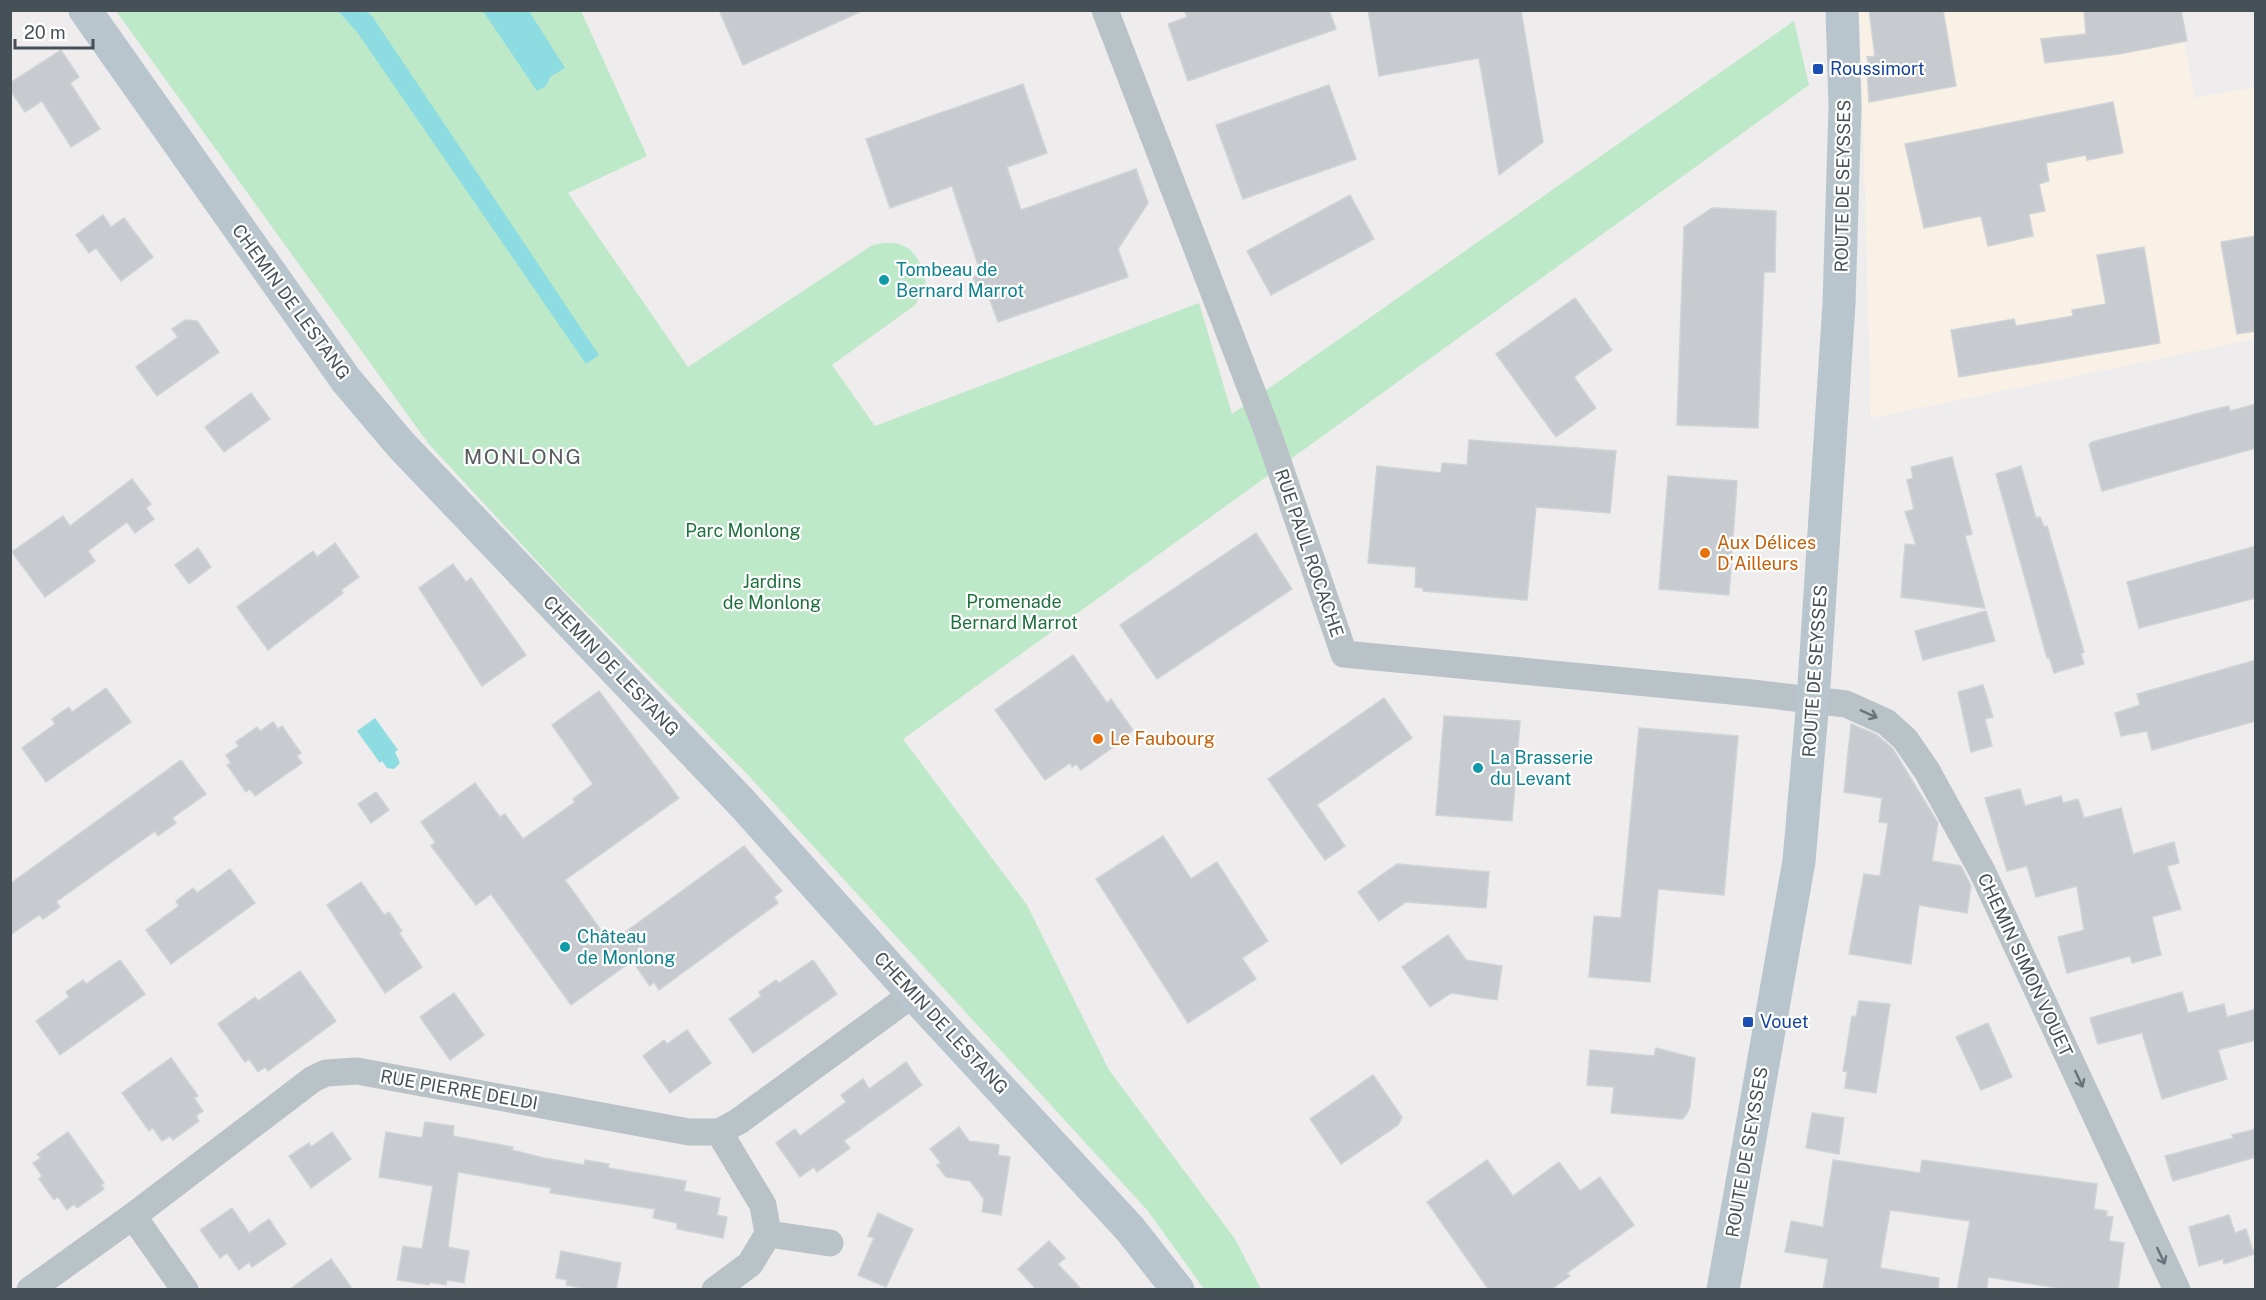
<svg xmlns="http://www.w3.org/2000/svg" width="2266" height="1300" font-family="'Public Sans',sans-serif">
	<style>
		.commercial { fill: #f9f1e5 }
		.green { fill: #bde9c8 }
		.water { fill: #8ddce2 }
		.building { fill: #c7cace; stroke: #d0d3d7; stroke-width: 1.5 }
		.lines { fill: none; stroke-linecap: round; stroke-linejoin: round }
		.street { stroke: #b8c2c7; stroke-width: 27 }
		.secondary { stroke: #b9c5cc; stroke-width: 33 }
		.oneway { stroke: #687379 }
		.transit-dot { fill: #1a4fb4; stroke: #fff; stroke-width: 2 }
		.culture-dot { fill: #0f9aa8; stroke: #fff; stroke-width: 2 }
		.food-dot { fill: #e8710a; stroke: #fff; stroke-width: 2 }
		.labels { text-anchor: middle; stroke-width: 4.5; stroke-linejoin: round; paint-order: stroke }
		.transit-label { font-size: 18px; fill: #164399; stroke: #fff; text-anchor: start }
		.street-label { font-size: 18px; fill: #465157; stroke: #fff }
		.culture-label { font-size: 18px; fill: #0d838f; stroke: #fff; text-anchor: start }
		.park-label { font-size: 18px; fill: #1e703d; stroke: #fff }
		.food-label { font-size: 18px; fill: #c56008; stroke: #fff; text-anchor: start }
		.quarter-label { font-size: 21px; letter-spacing: 1.5px; fill: #595d60; stroke: #fff }
	</style>
	<rect width="100%" height="100%" fill="#eeecec"/>
	<path class="commercial" d="M1860,11H2178L2195,98L2255,87V339L1871,418Z"/>
	<path class="green" d="M116,11H581L647,156L568,193L688,367L871,246C904,235 922,253 926,286L915,305L832,365L875,426L1199,303L1232,414L1794,21L1809,85L903,739L1027,905L1109,1070L1235,1239L1261,1289H1204L1148,1211L748,775L562,588L428,443Z"/>
	<g class="water">
		<path d="M338,11H366L372,16L599,355L586,364L357,32Z"/>
		<path d="M483,11H529L565,68L550,77L546,86L537,91Z"/>
		<path d="M375,718L398,750L395,752L400,763L394,769L387,768L382,761L380,763L357,731Z"/>
	</g>
	<g class="building">
		<path d="M719,10H864L743,65Z"/>
		<path d="M1184,10H1329L1336,29L1188,81L1168,24L1187,17Z"/>
		<path d="M1368,10H1521L1543,142L1499,175L1479,58L1379,76Z"/>
		<path d="M1869,10H1943L1956,86L1869,102L1867,71H1870L1867,57L1875,56Z"/>
		<path d="M2084,10H2181L2187,41L2119,54L2045,63L2041,39L2086,34Z"/>
		<path d="M61,50L79,77L70,83L100,129L71,147L42,101L25,112L10,90V83Z"/>
		<path d="M1023,84L1047,153L1007,167L1021,210L1136,169L1148,203L1118,249L1128,277L998,322L988,295L981,298L973,277L981,274L952,186L890,208L866,139Z"/>
		<path d="M1329,85L1356,159L1243,199L1216,125Z"/>
		<path d="M2113,102L2123,153L2087,160L2086,155L2046,163L2049,181L2039,184L2045,211L2029,214L2033,236L1988,246L1981,216L1924,228L1905,144Z"/>
		<path d="M1350,195L1374,239L1271,295L1247,251Z"/>
		<path d="M1712,208L1776,211L1775,272H1764L1758,428L1677,425L1684,227Z"/>
		<path d="M103,215L111,227L124,218L153,257L121,281L96,248L89,253L76,235Z"/>
		<path d="M2256,236V331L2237,334L2221,242Z"/>
		<path d="M2144,247L2160,343L1959,377L1951,330L2014,319L2016,326L2073,316L2072,310L2106,304L2097,255Z"/>
		<path d="M1575,298L1612,350L1574,377L1596,408L1556,437L1496,354Z"/>
		<path d="M185,320L197,321L219,352L157,396L136,367L178,337L172,329Z"/>
		<path d="M251,393L270,419L224,452L205,427Z"/>
		<path d="M2256,404V448L2102,491L2089,445L2092,442L2207,411L2229,406L2230,411Z"/>
		<path d="M1469,440L1616,451L1610,513L1536,507L1527,600L1423,591V588L1415,587L1416,567L1368,563L1377,466L1441,473L1442,463L1467,465Z"/>
		<path d="M1952,457L1972,534L1965,536L1985,608L1901,597L1905,544L1916,545L1905,512L1914,509L1907,480L1913,478L1911,467Z"/>
		<path d="M2021,466L2036,518L2040,517L2044,527L2047,526L2084,652L2081,654L2084,664L2054,673L2049,657L2047,658L1996,474Z"/>
		<path d="M1668,476L1737,481L1729,595L1659,589Z"/>
		<path d="M132,479L151,504L146,508L154,519L135,533L127,522L88,551L95,561L45,597L12,552L63,516L70,526Z"/>
		<path d="M1256,533L1292,589L1157,679L1120,625Z"/>
		<path d="M335,543L359,577L341,590L343,593L268,650L237,607L313,551L317,557Z"/>
		<path d="M2256,546V598L2139,628L2127,582Z"/>
		<path d="M198,548L211,567L189,584L175,565Z"/>
		<path d="M453,564L466,582L471,578L526,655L482,686L419,588Z"/>
		<path d="M1986,611L1995,641L1923,660L1915,631Z"/>
		<path d="M1073,655L1107,703L1111,699L1133,730L1129,733L1130,735L1081,770L1076,764L1072,767L1070,763L1045,780L995,710Z"/>
		<path d="M2256,660V721L2152,750L2147,731L2121,736L2115,713L2140,705L2137,694Z"/>
		<path d="M1983,685L1993,717L1985,719L1992,746L1971,752L1958,692Z"/>
		<path d="M106,688L131,722L46,782L22,748L55,724L52,719L69,707L72,712Z"/>
		<path d="M599,691L679,798L565,880L610,943L744,846L782,891L774,897L778,903L659,990L654,982L650,986L632,961L571,1005L491,894L476,905L431,846L435,842L421,822L475,783L500,817L505,814L523,839L575,802L573,799L593,784L552,725Z"/>
		<path d="M1384,698L1412,738L1317,805L1345,846L1325,860L1268,779Z"/>
		<path d="M1444,716L1520,721L1512,821L1436,815Z"/>
		<path d="M273,722L278,729L282,726L301,753L297,756L302,763L255,796L250,789L246,792L227,765L231,763L226,755L239,746L236,742L257,727L260,731Z"/>
		<path d="M1851,724L1877,735L1893,749L1938,823L1932,861L1961,866L1971,886L1967,913L1919,905L1911,964L1849,954L1864,874L1880,876L1888,823L1879,822L1882,798L1844,792Z"/>
		<path d="M1639,728L1738,736L1724,895L1658,889L1650,982L1589,977L1594,916L1621,918Z"/>
		<path d="M181,760L206,794L172,818L176,823L158,836L155,831L56,902L60,907L43,919L39,915L10,935V884Z"/>
		<path d="M2020,789L2025,806L2061,796L2063,803L2078,799L2084,818L2121,808L2133,854L2174,842L2179,863L2167,866L2181,909L2152,917L2161,955L2132,963L2130,956L2067,973L2058,937L2084,930L2077,886L2036,897L2027,866L2007,871L1985,798Z"/>
		<path d="M376,792L389,810L371,823L358,804Z"/>
		<path d="M1163,836L1191,879L1217,862L1268,941L1242,958L1256,979L1188,1023L1096,879Z"/>
		<path d="M1397,864L1489,872L1486,908L1406,902L1379,921L1358,892Z"/>
		<path d="M230,869L255,903L171,964L146,930L179,906L176,901L193,888L197,893Z"/>
		<path d="M361,882L384,915L389,912L402,931L399,933L422,967L385,993L327,905Z"/>
		<path d="M1448,935L1466,960L1502,966L1497,1000L1451,993L1430,1007L1402,967Z"/>
		<path d="M120,960L145,994L60,1055L36,1021L69,997L66,992L83,980L86,984Z"/>
		<path d="M813,960L837,994L753,1053L729,1019L761,996L759,992L776,980L779,983Z"/>
		<path d="M300,971L336,1021L268,1071L265,1067L258,1072L249,1059L245,1062L218,1024L255,997L258,1001Z"/>
		<path d="M2182,992L2188,1013L2224,1004L2227,1017L2256,1009V1040L2218,1050L2227,1079L2162,1099L2142,1033L2098,1044L2090,1018Z"/>
		<path d="M454,993L484,1035L450,1060L420,1017Z"/>
		<path d="M1859,1001L1890,1004L1876,1093L1845,1088L1847,1072L1843,1071L1852,1016L1856,1017Z"/>
		<path d="M1988,1023L2012,1077L1981,1090L1956,1037Z"/>
		<path d="M687,1030L711,1063L670,1093L643,1056L664,1040L667,1044Z"/>
		<path d="M1656,1048L1695,1058L1690,1107L1686,1115L1682,1119L1611,1113L1614,1087L1587,1085L1590,1050L1654,1056Z"/>
		<path d="M171,1058L198,1096L194,1098L203,1111L196,1116L199,1121L173,1140L170,1136L162,1141L153,1128L149,1131L122,1093Z"/>
		<path d="M906,1062L922,1085L844,1141L850,1148L817,1172L814,1167L800,1177L776,1143L795,1129L800,1136L846,1102L841,1095L863,1079L869,1089Z"/>
		<path d="M1373,1075L1402,1117L1398,1125L1341,1164L1310,1119Z"/>
		<path d="M1812,1113L1844,1118L1839,1154L1806,1148Z"/>
		<path d="M425,1122L454,1126L453,1136L513,1147L512,1150L544,1158L584,1165L585,1160L609,1164L608,1168L686,1181L684,1191L720,1198L717,1215L727,1217L723,1238L677,1229V1223L653,1218L655,1209L550,1193L551,1188L458,1172L448,1247L469,1251L464,1283L447,1280L446,1285L430,1282L429,1285L397,1280L403,1246L422,1249L433,1186L379,1177L386,1132L422,1138Z"/>
		<path d="M959,1127L969,1141L999,1145L998,1155L1010,1157L1001,1215L982,1212L984,1199L970,1181L946,1177L937,1165L941,1163L930,1149Z"/>
		<path d="M2256,1129V1157L2173,1181L2165,1156L2233,1138L2232,1135Z"/>
		<path d="M68,1132L104,1183L101,1185L104,1189L77,1208L74,1204L67,1210L58,1197L54,1200L39,1179L42,1176L33,1163L41,1158L37,1154Z"/>
		<path d="M332,1132L351,1159L311,1188L289,1156L309,1143L311,1147Z"/>
		<path d="M1487,1160L1513,1196L1559,1162L1580,1191L1600,1177L1634,1225L1567,1273L1570,1276L1550,1290H1489L1427,1202Z"/>
		<path d="M1833,1160L1920,1173L1922,1160L2097,1184L2094,1209L2107,1211L2106,1216L2113,1217L2109,1241L2124,1243L2118,1290H2070L1988,1277L1987,1290H1957L1970,1221L1890,1210L1880,1268L1939,1278L1938,1290H1823L1828,1259L1785,1252L1791,1221L1823,1227Z"/>
		<path d="M232,1208L249,1233L269,1219L286,1244L252,1267L249,1262L239,1270L227,1253L220,1258L200,1230Z"/>
		<path d="M878,1213L913,1229L886,1287L858,1275L874,1238L868,1236Z"/>
		<path d="M2229,1215L2235,1233L2246,1229L2254,1254L2224,1264L2223,1259L2199,1266L2189,1227Z"/>
		<path d="M1049,1241L1065,1258L1058,1264L1082,1290H1037L1018,1269Z"/>
		<path d="M561,1251L621,1263L616,1290H592L566,1285L567,1280L556,1278Z"/>
		<path d="M331,1259L353,1290H289L320,1267Z"/>
	</g>
	<g class="lines">
		<g class="street">
			<path d="M1105,10L1268,433L1344,654L1752,693L1846,704L1886,722L1905,739L1927,771L1982,871L2177,1290"/>
			<path d="M133,1216L185,1290"/>
			<path d="M768,1234L830,1243"/>
			<path d="M30,1290L133,1216L313,1079L326,1073L357,1071L689,1132H719L739,1121L913,994"/>
			<path d="M715,1290L750,1264L768,1234L763,1205L719,1132"/>
		</g>
		<g class="secondary">
			<path d="M85,10L346,380L401,445L743,804L913,994L1130,1229L1178,1290"/>
			<path d="M1723,1290L1799,861L1813,700L1839,304L1845,106L1842,10"/>
		</g>
	</g>
	<defs><path id="oneway-shaft" d="M-6 0H5M1.5-3L5.5 0L1.5 3" fill="none" stroke-width="1.6" stroke-linecap="round" stroke-linejoin="round" transform="scale(1.5)"/></defs>
	<g class="oneway">
		<use href="#oneway-shaft" transform="translate(1869 714) rotate(24)"/>
		<use href="#oneway-shaft" transform="translate(2079 1079) rotate(65)"/>
		<use href="#oneway-shaft" transform="translate(2161 1256) rotate(65)"/>
	</g>
	<g class="transit-dot">
		<rect x="1812" y="63" width="12" height="12" rx="3"/>
		<rect x="1742" y="1016" width="12" height="12" rx="3"/>
	</g>
	<g class="culture-dot">
		<circle cx="884" cy="280" r="6"/>
		<circle cx="1478" cy="768" r="6"/>
		<circle cx="565" cy="947" r="6"/>
	</g>
	<g class="food-dot">
		<circle cx="1705" cy="553" r="6"/>
		<circle cx="1098" cy="739" r="6"/>
	</g>
	<g class="labels">
		<g class="transit-label">
			<text x="1830" y="75">Roussimort</text>
			<text x="1760" y="1028">Vouet</text>
		</g>
		<g class="street-label">
			<text transform="translate(1843 186) rotate(-89)" y="6">ROUTE DE SEYSSES</text>
			<text transform="translate(291 302) rotate(54)" y="6">CHEMIN DE LESTANG</text>
			<text transform="translate(1309 553) rotate(71)" y="6">RUE PAUL ROCACHE</text>
			<text transform="translate(611 666) rotate(46)" y="6">CHEMIN DE LESTANG</text>
			<text transform="translate(1815 671) rotate(-86)" y="6">ROUTE DE SEYSSES</text>
			<text transform="translate(2025 965) rotate(65)" y="6">CHEMIN SIMON VOUET</text>
			<text transform="translate(941 1023) rotate(47)" y="6">CHEMIN DE LESTANG</text>
			<text transform="translate(459 1090) rotate(10)" y="6">RUE PIERRE DELDI</text>
			<text transform="translate(1747 1152) rotate(-80)" y="6">ROUTE DE SEYSSES</text>
		</g>
		<g class="culture-label">
			<text x="896" y="276">Tombeau de<tspan x="896" dy="21">Bernard Marrot</tspan></text>
			<text x="1490" y="764">La Brasserie<tspan x="1490" dy="21">du Levant</tspan></text>
			<text x="577" y="943">Château<tspan x="577" dy="21">de Monlong</tspan></text>
		</g>
		<g class="park-label">
			<text x="743" y="537">Parc Monlong</text>
			<text x="772" y="588">Jardins<tspan x="772" dy="21">de Monlong</tspan></text>
			<text x="1014" y="608">Promenade<tspan x="1014" dy="21">Bernard Marrot</tspan></text>
		</g>
		<g class="food-label">
			<text x="1717" y="549">Aux Délices<tspan x="1717" dy="21">D'Ailleurs</tspan></text>
			<text x="1110" y="745">Le Faubourg</text>
		</g>
		<g class="quarter-label">
			<text x="523" y="464">MONLONG</text>
		</g>
	</g>
	<rect width="2266" height="1300" fill="none" stroke="#465157" stroke-width="24"/>
	<path d="M15 39v9h78v-9" fill="none" stroke="#465157" stroke-width="3"/>
	<text x="24" y="39" font-size="18" fill="#465157" stroke="#ffffff" stroke-width="4.5" paint-order="stroke">20 m</text>
</svg>
